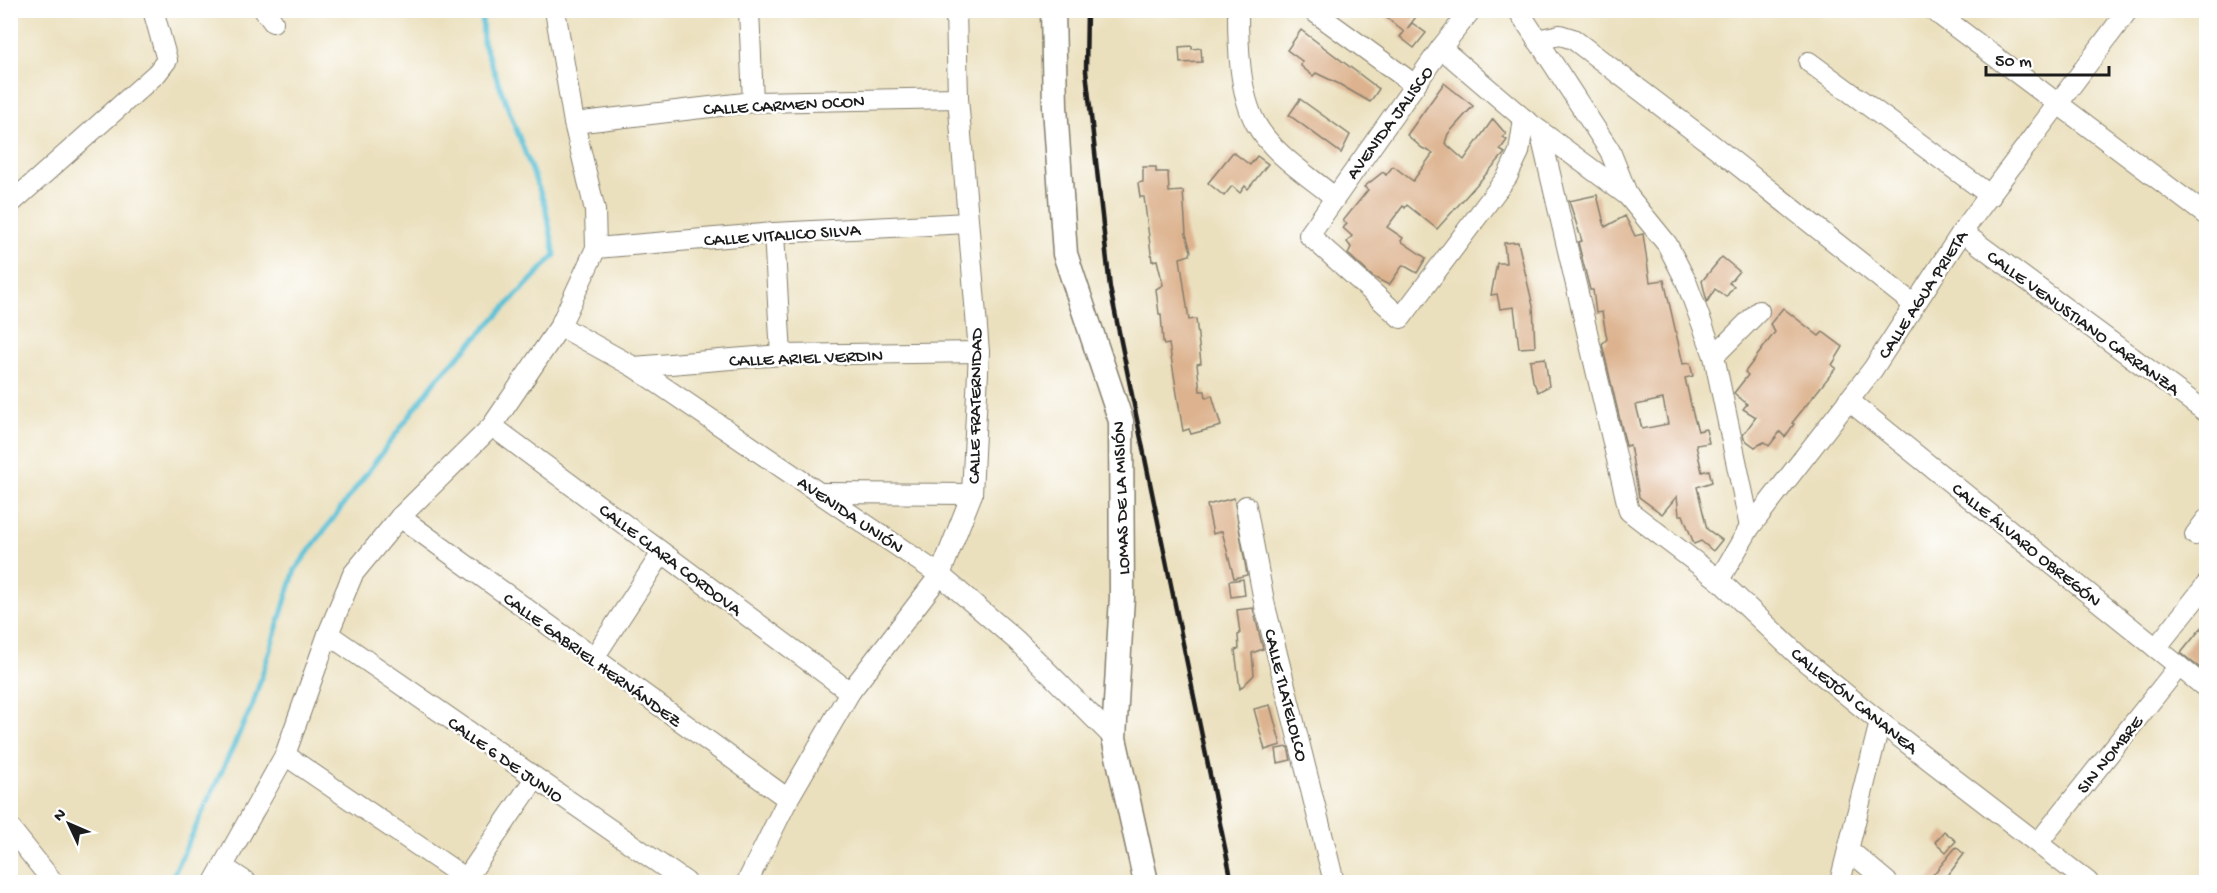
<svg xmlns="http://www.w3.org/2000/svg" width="2217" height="893" font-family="'Gochi Hand',sans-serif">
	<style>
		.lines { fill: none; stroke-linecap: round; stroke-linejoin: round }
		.stream { stroke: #59c0d6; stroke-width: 5 }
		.building { fill: #ddb38f; fill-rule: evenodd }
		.minor-casing { stroke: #847e6d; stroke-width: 22 }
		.tertiary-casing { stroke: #847e6d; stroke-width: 27 }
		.minor { stroke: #fff; stroke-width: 20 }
		.tertiary { stroke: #fff; stroke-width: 24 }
		.rail { stroke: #1c1c1c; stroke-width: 4.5 }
		.labels { text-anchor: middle; stroke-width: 5; stroke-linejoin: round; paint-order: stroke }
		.street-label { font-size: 18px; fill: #1c1c1c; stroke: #fff }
	</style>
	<rect width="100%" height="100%" fill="#fff"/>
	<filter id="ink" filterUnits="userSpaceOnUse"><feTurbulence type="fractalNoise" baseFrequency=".0167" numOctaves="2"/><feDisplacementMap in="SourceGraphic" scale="12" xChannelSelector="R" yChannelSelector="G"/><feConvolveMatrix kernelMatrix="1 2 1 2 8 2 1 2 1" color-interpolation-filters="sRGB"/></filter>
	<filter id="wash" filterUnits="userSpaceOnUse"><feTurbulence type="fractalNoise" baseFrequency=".008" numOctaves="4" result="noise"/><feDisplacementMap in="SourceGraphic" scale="24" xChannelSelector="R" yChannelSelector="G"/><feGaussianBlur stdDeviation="1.35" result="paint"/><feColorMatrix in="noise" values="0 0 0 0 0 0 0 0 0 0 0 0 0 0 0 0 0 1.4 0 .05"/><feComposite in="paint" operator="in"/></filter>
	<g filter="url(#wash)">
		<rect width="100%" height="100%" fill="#ebe0be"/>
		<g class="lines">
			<path class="stream" d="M170,882L253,704L295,570L436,380L555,255L545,205L483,42L482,10"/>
		</g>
		<g id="blocks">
			<g class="building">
				<path d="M1377,10H1421L1407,29L1412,23L1426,33L1414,48L1400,37L1404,32Z"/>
				<path d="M1301,30L1379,89L1370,102L1339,84L1316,73L1313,76L1301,66L1302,61L1287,50Z"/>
				<path d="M1192,46V49L1201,48L1202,62L1180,63L1179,47Z"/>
				<path d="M1444,83L1473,106L1448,134L1445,143L1464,160L1493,119L1506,134L1503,137L1507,140L1500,150L1505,153L1437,229L1407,205L1405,208L1403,206L1387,227L1403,238L1401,241L1426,258L1417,273L1403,265L1389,285L1373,277L1348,254L1351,247L1347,242L1352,236L1343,228L1347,224L1343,221L1368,190L1364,187L1383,172L1386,175L1393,166L1413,181L1433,153L1422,148L1407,135Z"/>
				<path d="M1300,99L1350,135L1341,153L1289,115Z"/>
				<path d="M1233,152L1250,165L1257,156L1268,164L1248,189L1245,186L1240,193L1232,186L1224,196L1208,183Z"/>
				<path d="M1143,167H1156V172H1168L1169,192L1183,191L1186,234L1191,251L1190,255L1180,258L1189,320L1196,319L1201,363L1197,364L1200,391H1205L1206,398L1212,395L1221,426L1191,434L1189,429L1183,431L1169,344L1164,345L1163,342L1161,314H1159L1156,289L1163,285L1157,260L1152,261L1144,197H1140L1138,183L1143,182Z"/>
				<path d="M1597,195L1605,227L1625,216L1635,236L1643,234L1650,282L1664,280L1683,364L1690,363L1693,376L1685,378L1693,414L1698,431L1706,429L1709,443L1696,445L1702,472L1709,470L1712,482L1697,487L1707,529L1722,540L1713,551L1701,541L1694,544L1683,515H1679L1677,496L1662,514L1639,497L1630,445L1626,446L1602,344L1607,339L1602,312L1596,313L1593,290H1590L1578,242L1582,241L1569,201ZM1663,399L1668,424L1642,429L1636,405Z"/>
				<path d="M1518,242L1533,306L1535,347L1519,348L1514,307L1500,309L1497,294L1491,295L1497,263H1506L1504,243Z"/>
				<path d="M1722,257L1739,271L1729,283L1734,286L1726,297L1715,289L1707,302L1702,281Z"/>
				<path d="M1783,308L1819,336L1823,332L1843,347L1832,365L1836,368L1792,423L1794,424L1785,437L1780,432L1769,446L1764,442L1755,447L1744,439L1743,435L1756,417L1743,409L1747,404L1734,393L1748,375L1745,372L1775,332L1770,324Z"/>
				<path d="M1545,358L1549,386L1538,392L1533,381L1530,360Z"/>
				<path d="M1234,498L1247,575L1234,578L1222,531L1213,534L1207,505Z"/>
				<path d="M1243,579L1245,595L1231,597L1229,581Z"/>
				<path d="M1253,608L1263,649L1252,653L1254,675L1240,689L1235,650L1239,649L1238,635L1240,634L1237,610Z"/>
				<path d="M2206,622V673L2181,653Z"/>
				<path d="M1270,705L1281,745L1265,750L1254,709Z"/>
				<path d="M1288,747L1291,760L1278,763L1276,749Z"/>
				<path d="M1944,831L1956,841L1946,852L1935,842Z"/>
				<path d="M1956,847L1964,854L1943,882H1927Z"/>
			</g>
		</g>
	</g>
	<g filter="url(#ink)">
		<use href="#blocks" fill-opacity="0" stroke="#847e6d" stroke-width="1.5"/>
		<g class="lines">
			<defs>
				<g id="minor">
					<path d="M264,10L273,22"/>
					<path d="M749,10L753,102"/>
					<path d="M1238,10C1238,45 1239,93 1256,124C1273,154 1309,176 1334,197"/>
					<path d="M1312,10L1415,85"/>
					<path d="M1471,10L1441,48L1309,235L1401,318L1507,177L1519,152L1524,119"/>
					<path d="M1518,10L1610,151L1628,196"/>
					<path d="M1933,10L2206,215"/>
					<path d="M1537,40L1560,35L1573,39L1715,147L1913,304"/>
					<path d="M1441,48L1524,119L1628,196L1667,244L1686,281L1714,356L1750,527"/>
					<path d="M1809,62L1991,196"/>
					<path d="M574,123L753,102L958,98"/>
					<path d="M1540,131L1629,511L1719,580L1800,657L1880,722L2088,882"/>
					<path d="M10,204L157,73L167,60L153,10"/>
					<path d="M1962,232L2206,412"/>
					<path d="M774,233L781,355"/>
					<path d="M596,248L774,233L968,223"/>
					<path d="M560,326L634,367L940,575L1016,640L1114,738"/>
					<path d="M1714,356L1759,311"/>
					<path d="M634,367L781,355L979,352"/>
					<path d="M1848,400L2206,688"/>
					<path d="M492,426L850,692"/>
					<path d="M822,493L972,494"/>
					<path d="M1246,506L1265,606L1334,882"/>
					<path d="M400,517L788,799"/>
					<path d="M2195,535L2206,520"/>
					<path d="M1719,580L1750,527L1873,369L1962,232L2128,10"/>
					<path d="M328,634L686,882"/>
					<path d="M2156,648L2206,585"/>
					<path d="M593,659L662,553"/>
					<path d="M285,755L471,882"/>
					<path d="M10,828L53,882"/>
					<path d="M2038,843L2179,666"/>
					<path d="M1850,851L1887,882"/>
					<path d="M223,867L246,882"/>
					<path d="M466,879L534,780"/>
					<path d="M214,882L285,755L328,634L353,574L400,517L492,426L560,326L596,248L595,210L574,123L555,10"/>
					<path d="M747,882L788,799L850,692L940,575L972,494L979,352L958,98L956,10"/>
					<path d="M1840,882L1880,722"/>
				</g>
				<path id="tertiary" d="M1053,10L1055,107L1065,254L1121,421L1122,597L1114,738L1146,882"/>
			</defs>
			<use href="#minor" class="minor-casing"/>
			<use href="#tertiary" class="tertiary-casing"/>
			<use href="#minor" class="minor"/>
			<use href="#tertiary" class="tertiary"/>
			<path class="rail" d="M1087,10L1086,71L1110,288L1232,882"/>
		</g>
	</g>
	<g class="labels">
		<g class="street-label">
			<text transform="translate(784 104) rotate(-3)" y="6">CALLE CARMEN OCON</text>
			<text transform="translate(1389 122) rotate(-54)" y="6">AVENIDA JALISCO</text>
			<text transform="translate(782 234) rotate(-4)" y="6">CALLE VITALICO SILVA</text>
			<text transform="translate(1922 294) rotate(-57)" y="6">CALLE AGUA PRIETA</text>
			<text transform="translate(2084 322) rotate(36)" y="6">CALLE VENUSTIANO CARRANZA</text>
			<text transform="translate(806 357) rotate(-2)" y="6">CALLE ARIEL VERDIN</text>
			<text transform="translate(974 406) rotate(-89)" y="6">CALLE FRATERNIDAD</text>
			<text transform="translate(1120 498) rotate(-92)" y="6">LOMAS DE LA MISIÓN</text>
			<text transform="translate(851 514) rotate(34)" y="6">AVENIDA UNIÓN</text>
			<text transform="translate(2027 544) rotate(39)" y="6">CALLE ÁLVARO OBREGÓN</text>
			<text transform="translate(671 559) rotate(37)" y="6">CALLE CLARA CORDOVA</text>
			<text transform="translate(593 659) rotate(36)" y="6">CALLE GABRIEL HERNÁNDEZ</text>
			<text transform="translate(1287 695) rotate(76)" y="6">CALLE TLATELOLCO</text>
			<text transform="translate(1855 700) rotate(39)" y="6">CALLEJÓN CANANEA</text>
			<text transform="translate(2109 754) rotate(-51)" y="6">SIN NOMBRE</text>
			<text transform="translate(506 759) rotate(35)" y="6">CALLE 6 DE JUNIO</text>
		</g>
	</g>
	<rect width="2217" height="893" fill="none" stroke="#fff" stroke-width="36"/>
	<g transform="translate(69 824) rotate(314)" stroke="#ffffff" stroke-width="4.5" paint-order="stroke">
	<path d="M0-4.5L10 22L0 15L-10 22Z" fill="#1c1c1c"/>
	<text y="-9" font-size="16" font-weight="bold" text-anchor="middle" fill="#1c1c1c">N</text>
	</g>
	<path d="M1986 66v9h123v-9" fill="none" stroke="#1c1c1c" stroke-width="3"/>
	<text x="1995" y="66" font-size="18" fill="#1c1c1c" stroke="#ffffff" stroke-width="4.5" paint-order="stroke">50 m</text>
</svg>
